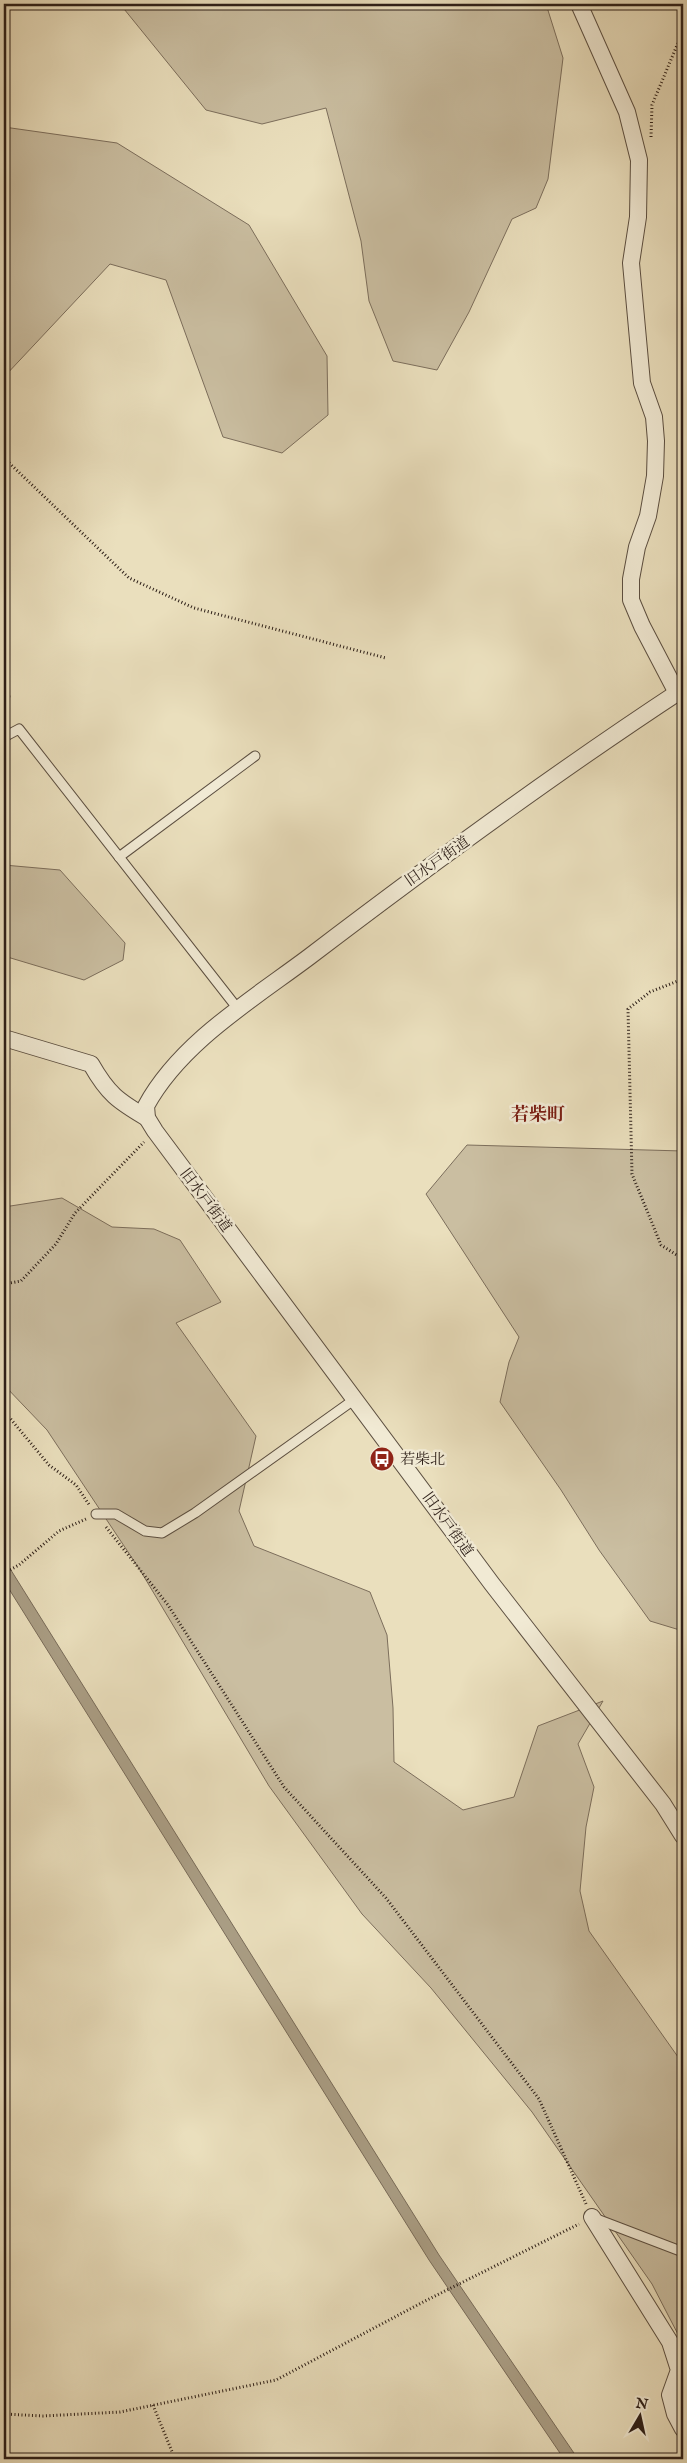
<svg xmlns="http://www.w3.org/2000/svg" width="687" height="2463" font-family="'IM FELL English','Noto Serif JP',serif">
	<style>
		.green { fill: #cabea1; stroke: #7c6e5c }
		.water { fill: #aa9e85; stroke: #786b59 }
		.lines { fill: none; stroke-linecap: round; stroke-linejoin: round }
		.service-casing { stroke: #5c4f41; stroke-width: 11 }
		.minor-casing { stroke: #5c4f41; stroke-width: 18 }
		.path { stroke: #2d1f18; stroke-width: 3; stroke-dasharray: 1 2.5; stroke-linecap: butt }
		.service { stroke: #f1ead4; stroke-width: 9 }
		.minor { stroke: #f1ead4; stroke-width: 16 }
		.labels { text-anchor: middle; stroke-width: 5; stroke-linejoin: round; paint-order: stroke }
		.street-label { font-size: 15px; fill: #2d1f18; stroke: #f1ead4 }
		.poi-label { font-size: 15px; fill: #2d1f18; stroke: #f1ead4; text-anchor: start }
		.quarter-label { font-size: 18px; font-weight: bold; fill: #7a1f14; stroke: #f1ead4 }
	</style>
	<rect width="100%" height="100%" fill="#eadfbd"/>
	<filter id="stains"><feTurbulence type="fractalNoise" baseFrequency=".004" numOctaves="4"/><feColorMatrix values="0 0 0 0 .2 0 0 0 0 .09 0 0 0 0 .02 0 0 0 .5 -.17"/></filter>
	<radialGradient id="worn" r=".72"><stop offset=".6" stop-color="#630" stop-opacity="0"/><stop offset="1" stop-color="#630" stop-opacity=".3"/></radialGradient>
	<g class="green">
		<path d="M120,4H546L563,58L548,179L536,208L512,219L469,312L437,370L393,361L369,301L361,241L326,108L262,124L206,110Z"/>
		<path d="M4,127L117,143L249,225L327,356L328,415L282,453L223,437L166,280L110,264L4,377Z"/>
		<path d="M4,686L10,696L4,722Z"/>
		<path d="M4,865L60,870L125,943L123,960L84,980L4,956Z"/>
		<path d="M467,1145L683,1151V1631L650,1621L599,1550L561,1490L500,1402L509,1362L519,1337L426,1194Z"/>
		<path d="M62,1198L112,1227L154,1229L180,1240L221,1302L176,1323L256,1436L239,1511L254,1546L370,1592L387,1635L393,1708L394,1762L463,1810L514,1797L538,1726L603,1701L578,1744L594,1787L586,1827L580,1891L589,1931L683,2064V2344L652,2284L532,2112L431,1988L362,1914L269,1786L140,1570L47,1430L4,1385V1207Z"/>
	</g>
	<path class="water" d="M4,1559L439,2255L578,2459H564L429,2260L4,1581Z"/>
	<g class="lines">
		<defs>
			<g id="service">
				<path d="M4,737L19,729L238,1009"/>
				<path d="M119,857L255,756"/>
				<path d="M96,1514H116L145,1531L162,1533L195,1513L355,1399"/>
				<path d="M594,2218L683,2252"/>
			</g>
			<g id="minor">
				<path d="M579,4L627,112L639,160L638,217L631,263L642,383L654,417L656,441L655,476L648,516L637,547L631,579V600L642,626L677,693"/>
				<path d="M683,689C555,773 431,864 309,957C253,999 180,1043 146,1106L147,1118L155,1131L492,1584L663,1804L683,1836"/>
				<path d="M4,1038L91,1064C108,1094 118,1101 147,1118"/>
				<path d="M592,2217L670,2342L679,2370L670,2395L675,2414L683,2429"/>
			</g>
		</defs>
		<use href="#service" class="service-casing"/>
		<use href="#minor" class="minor-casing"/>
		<g class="path">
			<path d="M651,137L652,105L683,31"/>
			<path d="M4,458L129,578L194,608L386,658"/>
			<path d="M4,715L9,720"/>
			<path d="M683,979L650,992L628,1009L632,1174L661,1245L683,1259"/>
			<path d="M4,1284L21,1281L56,1244L75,1213L144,1142"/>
			<path d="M4,1411L49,1465L76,1485L90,1506"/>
			<path d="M106,1527L168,1605L284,1787L386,1898L539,2099L586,2204"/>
			<path d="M4,1573L19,1565L59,1531L86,1519"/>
			<path d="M153,2405L175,2459"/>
			<path d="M4,2414L43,2416L120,2412L276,2380L425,2301L579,2224"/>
		</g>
		<use href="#service" class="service"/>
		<use href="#minor" class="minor"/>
	</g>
	<defs>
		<symbol id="bus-disc" viewBox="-11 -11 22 22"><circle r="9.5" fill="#8f2418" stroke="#f1ead4"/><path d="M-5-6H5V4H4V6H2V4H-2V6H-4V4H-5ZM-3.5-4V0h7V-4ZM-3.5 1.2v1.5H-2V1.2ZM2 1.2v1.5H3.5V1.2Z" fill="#fff"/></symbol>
	</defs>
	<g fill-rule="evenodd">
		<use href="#bus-disc" x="368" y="1445" width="28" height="28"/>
	</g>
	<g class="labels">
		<g class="street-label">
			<text transform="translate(437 861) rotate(-35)" y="5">旧水戸街道</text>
			<text transform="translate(206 1200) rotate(53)" y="5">旧水戸街道</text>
			<text transform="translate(448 1524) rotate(54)" y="5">旧水戸街道</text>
		</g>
		<g class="poi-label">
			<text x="400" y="1464">若柴北</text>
		</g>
		<g class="quarter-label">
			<text x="538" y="1120">若柴町</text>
		</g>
	</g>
	<rect width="687" height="2463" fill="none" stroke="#eadfbd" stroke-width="20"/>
	<rect x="5" y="5" width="677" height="2453" fill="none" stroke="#2d1f18" stroke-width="2.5"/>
	<rect x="10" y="10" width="667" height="2443" fill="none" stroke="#2d1f18"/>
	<g transform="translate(640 2416) rotate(9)" stroke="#f1ead4" stroke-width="4" paint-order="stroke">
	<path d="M0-4L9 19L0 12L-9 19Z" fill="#2d1f18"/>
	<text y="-8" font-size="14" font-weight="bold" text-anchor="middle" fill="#2d1f18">N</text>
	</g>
	<rect width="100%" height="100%" filter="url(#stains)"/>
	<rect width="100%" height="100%" fill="url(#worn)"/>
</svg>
